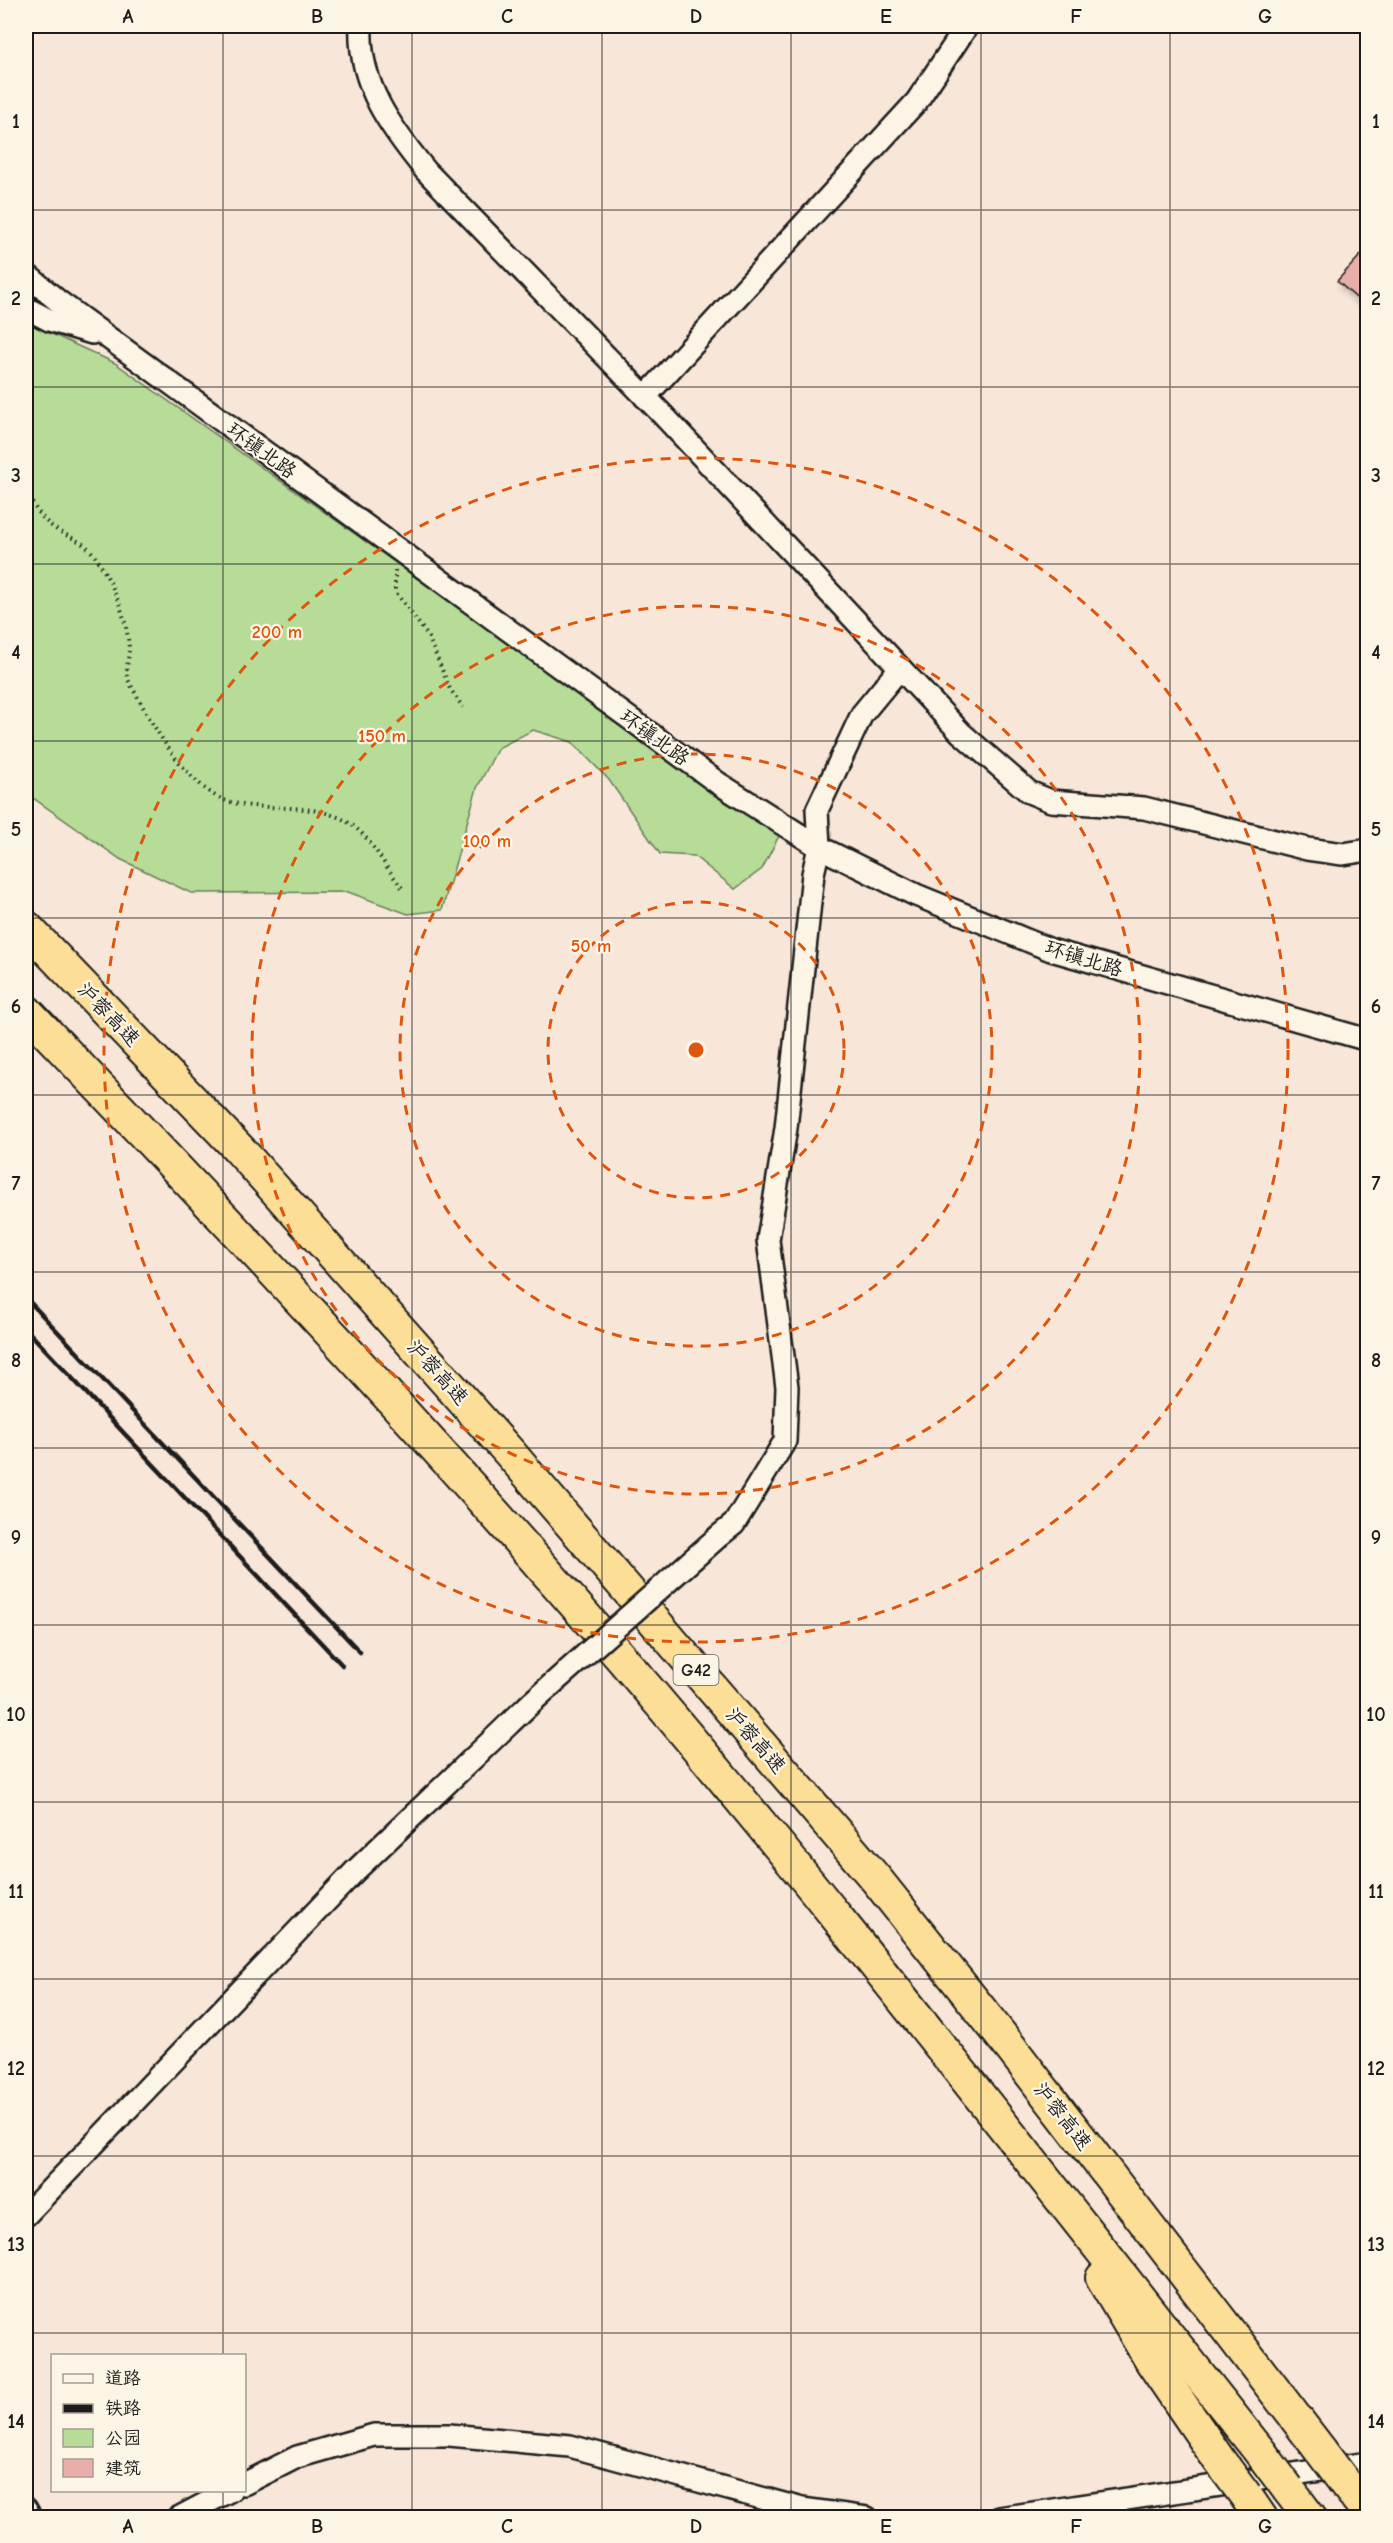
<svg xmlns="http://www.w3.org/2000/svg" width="1393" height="2543" font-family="'Comic Neue','LXGW WenKai TC',sans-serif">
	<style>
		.park { fill: #b6dc97; stroke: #697c5a; stroke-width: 1.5 }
		.building { fill: #e9aeaa; stroke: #1c1c1c; stroke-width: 1.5; filter: url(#shadow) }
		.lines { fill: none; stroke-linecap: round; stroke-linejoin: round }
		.minor-casing { stroke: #1c1c1c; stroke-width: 26 }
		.highway-casing { stroke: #1c1c1c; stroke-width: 36 }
		.path { stroke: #1c1c1c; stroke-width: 4; stroke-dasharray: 1.5 4.5; stroke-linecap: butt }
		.minor { stroke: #fcf5e5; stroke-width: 21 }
		.highway { stroke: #fcde96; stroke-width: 32 }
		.rail { stroke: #1c1c1c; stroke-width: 4.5 }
		.minor-bridge-casing { stroke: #1c1c1c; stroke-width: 26; stroke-linecap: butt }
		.highway-bridge-casing { stroke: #1c1c1c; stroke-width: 36; stroke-linecap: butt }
		.minor-bridge { stroke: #fcf5e5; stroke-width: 21 }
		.highway-bridge { stroke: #fcde96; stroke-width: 32 }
		.grid { fill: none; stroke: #1c1c1c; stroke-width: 1.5; stroke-opacity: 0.55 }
		.ring { fill: none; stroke: #de560d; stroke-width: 3; stroke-dasharray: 10 8 }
		.labels { text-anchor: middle; stroke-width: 4.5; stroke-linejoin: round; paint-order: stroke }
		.shield { fill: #fcf5e5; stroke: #5f5d58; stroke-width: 1.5 }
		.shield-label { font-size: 18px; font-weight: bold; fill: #1c1c1c }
		.street-label { font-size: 20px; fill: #1c1c1c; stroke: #fcf5e5 }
		.centre { fill: #de560d; stroke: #fcf5e5; stroke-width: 3 }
		.ring-label { font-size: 18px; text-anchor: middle; font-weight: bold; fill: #de560d; stroke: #fcf5e5; stroke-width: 4.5; stroke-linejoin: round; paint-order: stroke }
		.neatline { fill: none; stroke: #1c1c1c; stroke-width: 2 }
		.grid-label { font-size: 20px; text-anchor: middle; font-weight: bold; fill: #1c1c1c }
	</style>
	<defs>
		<filter id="shadow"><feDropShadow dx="3.5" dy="6" stdDeviation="3" flood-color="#0004"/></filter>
	</defs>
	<rect width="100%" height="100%" fill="#f8e7d9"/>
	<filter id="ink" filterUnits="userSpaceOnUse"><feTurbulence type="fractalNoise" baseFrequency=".0167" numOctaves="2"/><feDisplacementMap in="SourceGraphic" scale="12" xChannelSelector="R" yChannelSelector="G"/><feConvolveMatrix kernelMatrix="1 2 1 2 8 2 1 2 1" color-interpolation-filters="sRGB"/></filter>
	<g filter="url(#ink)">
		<path class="park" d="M26,322L115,363L779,836L762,869L735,889L694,856L660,854L609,780L572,742L533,730L498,748L477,788L442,910L408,914L348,892L191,893L120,859L26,793Z"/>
		<path class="building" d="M1368,247V308L1337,281Z"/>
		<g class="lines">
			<defs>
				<g id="minor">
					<path d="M361,26C358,84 391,128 426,171L662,414L961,733L1029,792L1051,801L1144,808L1307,849L1343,854L1368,850"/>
					<path d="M26,274L58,301L718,783L819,847L916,895L1051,950L1368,1040"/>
					<path d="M26,308L49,320L92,333"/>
					<path d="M645,397L917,101L967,26"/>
					<path d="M719,1536L734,1524L785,1441L787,1387L768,1240L786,1128L813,874L819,847L817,810L862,714L900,668"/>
					<path d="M26,2215L355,1871L532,1702"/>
					<path d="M244,2484L297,2457L374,2435H449L570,2446L802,2509L867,2518"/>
					<path d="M26,2509L31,2518"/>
					<path d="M178,2518L231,2490"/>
					<path d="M999,2518L1368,2463"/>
				</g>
				<g id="highway">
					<path d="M26,927L239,1149L509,1452L876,1879L1011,2048L1321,2451"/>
					<path d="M26,1011C209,1201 390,1393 564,1592C807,1869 1033,2165 1261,2453"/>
					<path d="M1102,2278L1152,2362L1219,2460"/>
					<path d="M1345,2483L1368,2512"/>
					<path d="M1288,2489L1310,2518"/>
					<path d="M1246,2496L1261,2518"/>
				</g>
			</defs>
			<use href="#minor" class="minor-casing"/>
			<use href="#highway" class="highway-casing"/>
			<g class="path">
				<path d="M26,492C34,507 42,520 57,530C70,538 84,541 94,555C112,581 127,616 129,648C129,657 126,667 127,675C128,682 134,690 137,696C156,731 178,769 211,793C248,819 310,795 352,825C373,840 386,869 403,889"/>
				<path d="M395,570V591L428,636L450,689L463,707"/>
			</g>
			<use href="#minor" class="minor"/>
			<use href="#highway" class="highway"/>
			<g class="rail">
				<path d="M26,1298L360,1652"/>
				<path d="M26,1329L342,1665"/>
			</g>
			<defs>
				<path id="minor-bridge" d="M532,1702L719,1536"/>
				<g id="highway-bridge">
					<path d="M1321,2451L1345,2483"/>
					<path d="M1261,2453L1288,2489"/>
					<path d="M1219,2460L1246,2496"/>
				</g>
			</defs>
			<use href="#minor-bridge" class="minor-bridge-casing"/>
			<use href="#highway-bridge" class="highway-bridge-casing"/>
			<use href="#minor-bridge" class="minor-bridge"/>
			<use href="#highway-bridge" class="highway-bridge"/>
		</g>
	</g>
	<path class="grid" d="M223,26V2356M412,26V2518M602,26V2518M791,26V2518M981,26V2518M1170,26V2518M26,210H1368M26,387H1368M26,564H1368M26,741H1368M26,918H1368M26,1095H1368M26,1272H1368M26,1448H1368M26,1625H1368M26,1802H1368M26,1979H1368M26,2156H1368M26,2333H1368M223,2490V2518"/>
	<g class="ring">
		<circle cx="696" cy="1050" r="148"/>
		<circle cx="696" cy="1050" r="296"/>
		<circle cx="696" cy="1050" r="444"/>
		<circle cx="696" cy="1050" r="592"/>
	</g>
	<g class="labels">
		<rect class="shield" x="673.5" y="1655" width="45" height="30" rx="4.5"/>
		<g class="shield-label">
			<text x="696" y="1676">G42</text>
		</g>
		<g class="street-label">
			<text transform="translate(262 450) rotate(36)" y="7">环镇北路</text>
			<text transform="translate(655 737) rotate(36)" y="7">环镇北路</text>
			<text transform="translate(1084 958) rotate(17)" y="7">环镇北路</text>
			<text transform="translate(109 1014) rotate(46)" y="7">沪蓉高速</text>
			<text transform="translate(438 1372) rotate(48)" y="7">沪蓉高速</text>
			<text transform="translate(756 1740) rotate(49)" y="7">沪蓉高速</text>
			<text transform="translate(1063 2116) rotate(52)" y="7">沪蓉高速</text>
		</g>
	</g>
	<circle cx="696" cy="1050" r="9" class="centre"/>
	<g class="ring-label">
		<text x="277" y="638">200 m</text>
		<text x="382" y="742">150 m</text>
		<text x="487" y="847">100 m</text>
		<text x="591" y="952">50 m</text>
	</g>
	<rect width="1393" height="2543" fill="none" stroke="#fcf5e5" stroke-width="66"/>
	<rect x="51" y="2354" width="195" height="138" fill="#fcf5e5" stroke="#a29e95" stroke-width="1.5"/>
	<rect x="63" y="2374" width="30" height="9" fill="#fcf5e5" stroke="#a29e95" stroke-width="1.5"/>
	<text x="105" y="2384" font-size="18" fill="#1c1c1c">道路</text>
	<rect x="63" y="2404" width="30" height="9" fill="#1c1c1c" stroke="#a29e95" stroke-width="1.5"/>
	<text x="105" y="2414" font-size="18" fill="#1c1c1c">铁路</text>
	<rect x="63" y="2429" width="30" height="18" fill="#b6dc97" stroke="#a29e95" stroke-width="1.5"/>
	<text x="105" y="2444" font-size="18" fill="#1c1c1c">公园</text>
	<rect x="63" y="2459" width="30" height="18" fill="#e9aeaa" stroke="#a29e95" stroke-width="1.5"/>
	<text x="105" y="2474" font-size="18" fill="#1c1c1c">建筑</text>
	<rect x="33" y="33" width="1327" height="2477" class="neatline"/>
	<g class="grid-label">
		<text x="128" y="23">A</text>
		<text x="317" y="23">B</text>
		<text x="507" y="23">C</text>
		<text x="696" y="23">D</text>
		<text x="886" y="23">E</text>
		<text x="1076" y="23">F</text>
		<text x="1265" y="23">G</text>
		<text x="16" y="128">1</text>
		<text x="1376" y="128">1</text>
		<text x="16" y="305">2</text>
		<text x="1376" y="305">2</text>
		<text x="16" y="482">3</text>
		<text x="1376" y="482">3</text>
		<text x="16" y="659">4</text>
		<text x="1376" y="659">4</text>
		<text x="16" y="836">5</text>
		<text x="1376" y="836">5</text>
		<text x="16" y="1013">6</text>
		<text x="1376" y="1013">6</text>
		<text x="16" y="1190">7</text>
		<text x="1376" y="1190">7</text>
		<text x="16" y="1367">8</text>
		<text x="1376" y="1367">8</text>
		<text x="16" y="1544">9</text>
		<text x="1376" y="1544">9</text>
		<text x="16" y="1721">10</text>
		<text x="1376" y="1721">10</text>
		<text x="16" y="1898">11</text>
		<text x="1376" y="1898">11</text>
		<text x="16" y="2075">12</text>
		<text x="1376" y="2075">12</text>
		<text x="16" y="2251">13</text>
		<text x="1376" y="2251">13</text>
		<text x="16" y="2428">14</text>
		<text x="1376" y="2428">14</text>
		<text x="128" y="2533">A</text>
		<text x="317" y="2533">B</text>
		<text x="507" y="2533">C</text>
		<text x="696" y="2533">D</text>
		<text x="886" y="2533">E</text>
		<text x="1076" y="2533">F</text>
		<text x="1265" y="2533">G</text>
	</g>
</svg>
